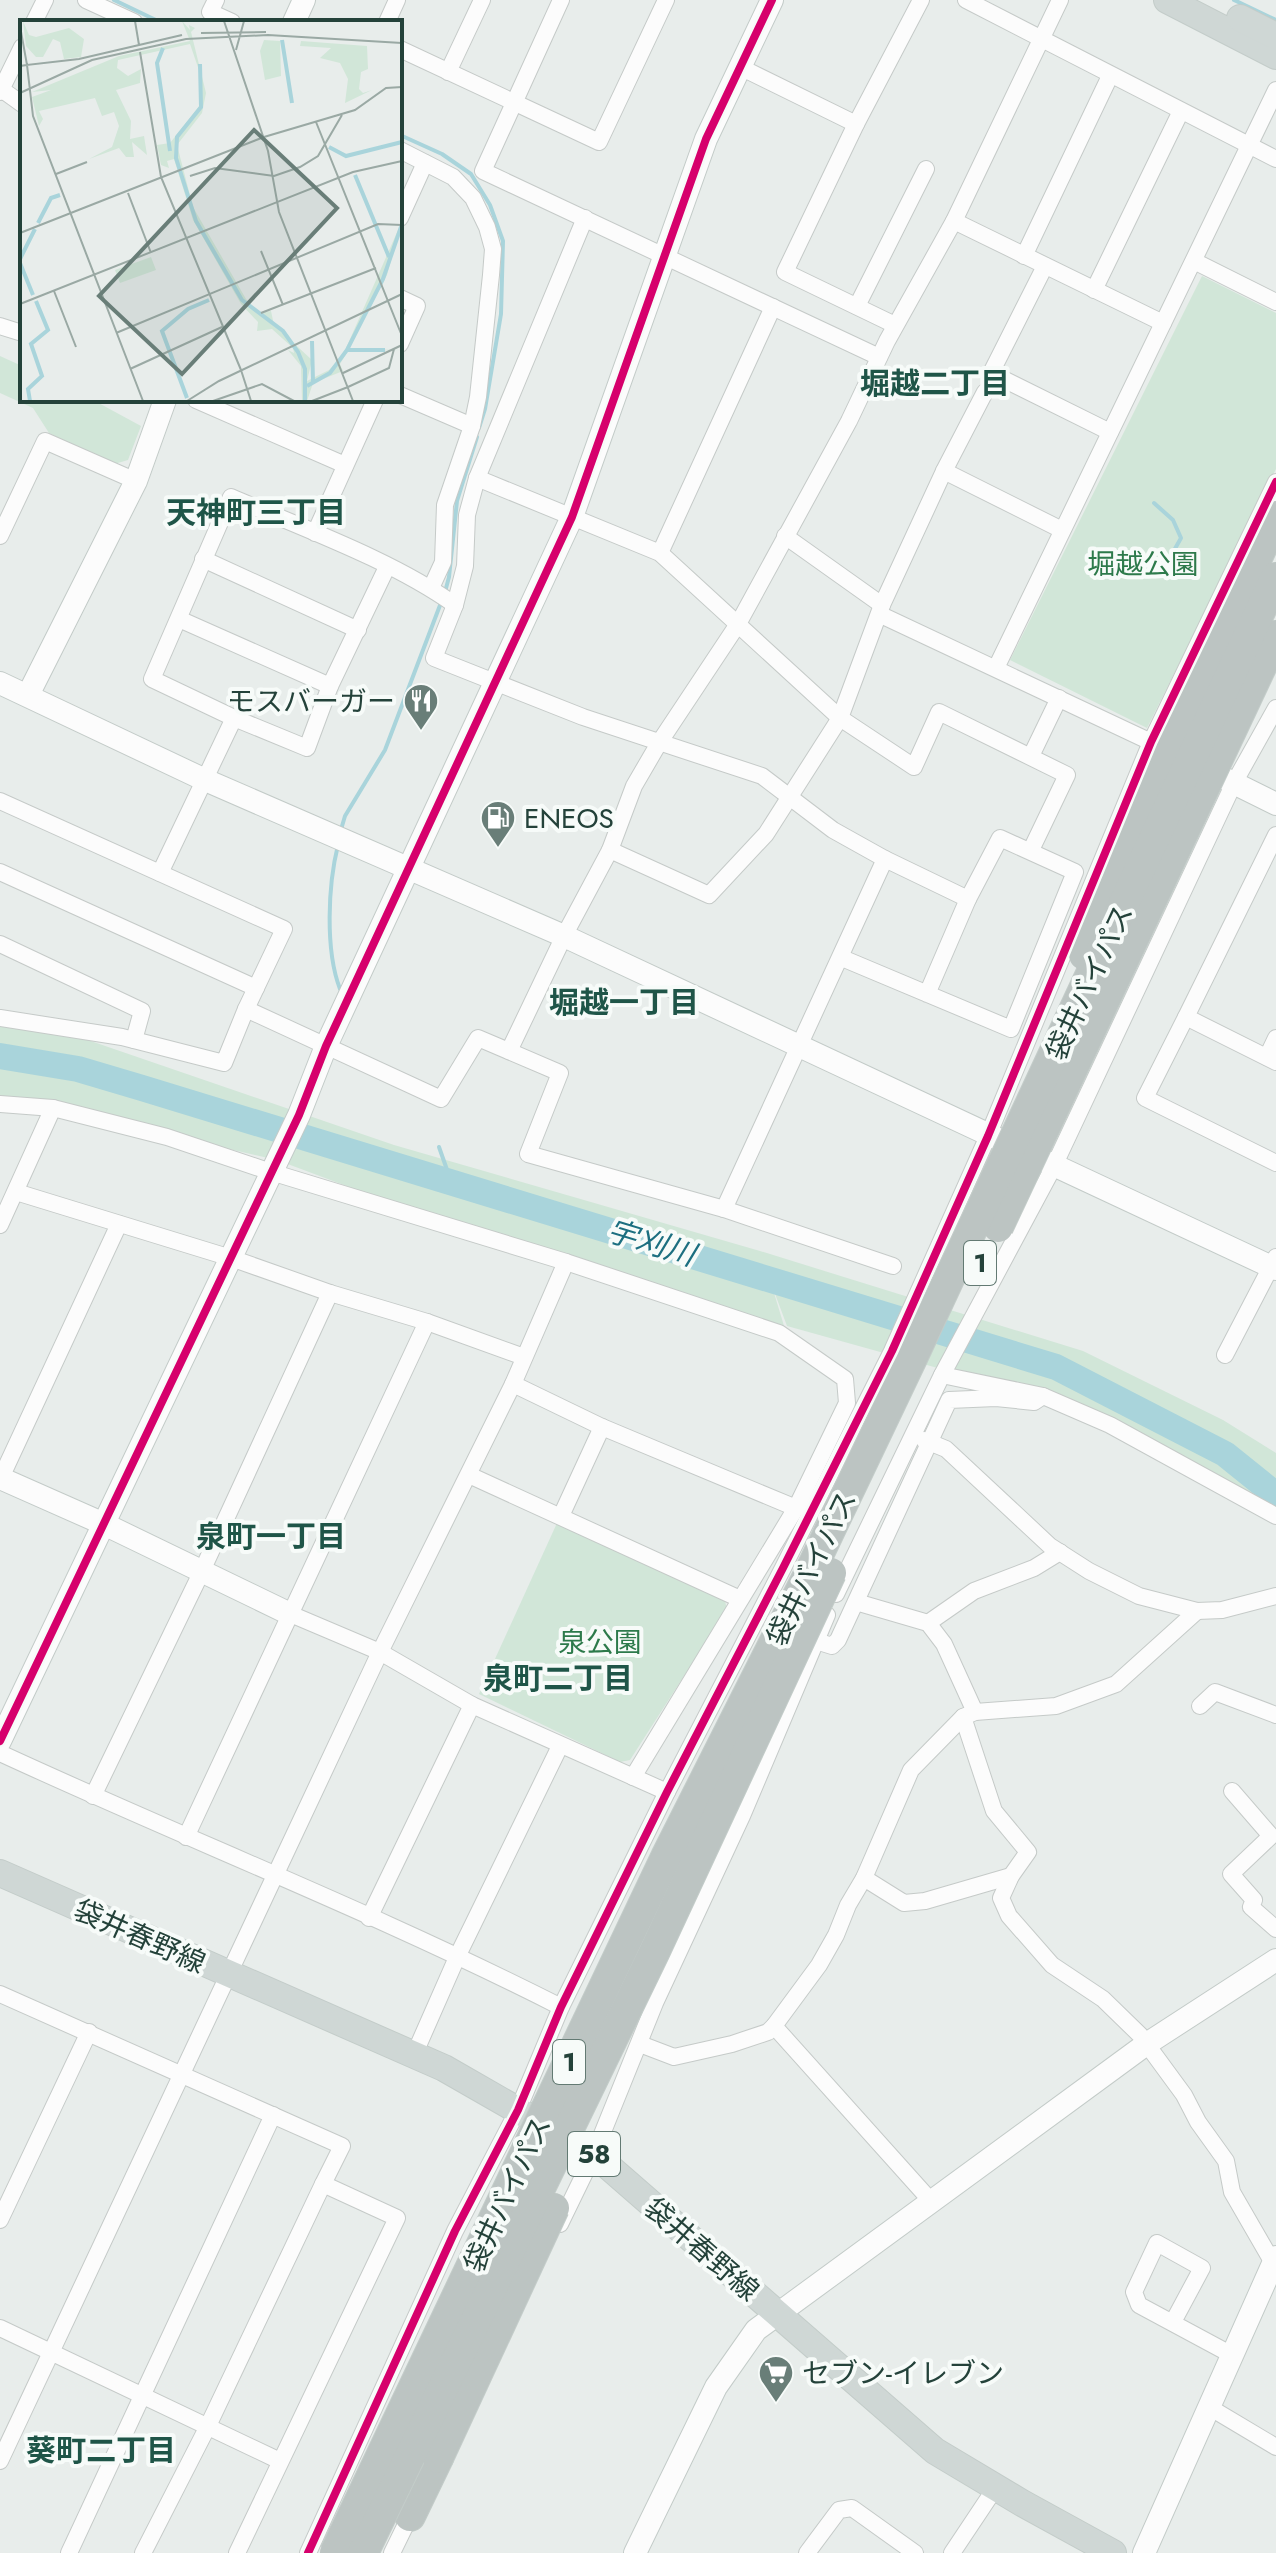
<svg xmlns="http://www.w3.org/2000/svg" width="1276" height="2553" font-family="Jost,'Noto Sans JP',sans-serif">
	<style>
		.green { fill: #d1e6d8 }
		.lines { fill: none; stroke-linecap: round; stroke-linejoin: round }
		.stream { stroke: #a9d4db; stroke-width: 4 }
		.river { stroke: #a9d4db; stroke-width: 26 }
		.street-casing { stroke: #c5cac8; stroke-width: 18 }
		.secondary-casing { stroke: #c3cbc8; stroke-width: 24 }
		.primary-casing { stroke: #c3ccc9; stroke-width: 28 }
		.highway-casing { stroke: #c3ccc9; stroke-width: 32 }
		.street { stroke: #fcfcfc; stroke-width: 16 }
		.secondary { stroke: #fcfcfc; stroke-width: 22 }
		.primary { stroke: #cfd7d5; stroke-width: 26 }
		.highway { stroke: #bcc4c2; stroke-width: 30 }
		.highway-bridge-casing { stroke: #c3ccc9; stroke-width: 32; stroke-linecap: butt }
		.highway-bridge { stroke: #bcc4c2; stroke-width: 30 }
		.cycleway-casing { stroke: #f7fbf9; stroke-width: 13 }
		.cycleway { stroke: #d6006c; stroke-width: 8 }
		.labels { text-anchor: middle; stroke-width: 8; stroke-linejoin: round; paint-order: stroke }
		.shield { fill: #f7fbf9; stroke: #637a73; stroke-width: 2 }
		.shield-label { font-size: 26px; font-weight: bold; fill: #24423a }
		.park-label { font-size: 28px; fill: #2d7a4b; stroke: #f7fbf9 }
		.poi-label { font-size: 28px; fill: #24423a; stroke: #f7fbf9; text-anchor: start }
		.street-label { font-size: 28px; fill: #24423a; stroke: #f7fbf9 }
		.neighbourhood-label { font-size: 30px; font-weight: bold; fill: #1f5548; stroke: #f7fbf9 }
		.water-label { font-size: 30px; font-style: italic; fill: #1c6f80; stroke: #f7fbf9 }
		.inset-river { fill: none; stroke: #a9d4db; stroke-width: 4 }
		.inset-road { fill: none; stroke: #9aa9a4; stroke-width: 2 }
		.view { fill: #697e78; fill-opacity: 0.15; stroke: #697e78; stroke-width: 4 }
		.inset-edge { fill: none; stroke: #24423a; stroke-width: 4 }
	</style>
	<rect width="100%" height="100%" fill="#e8edeb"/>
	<g class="green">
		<path d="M1202,276L1276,313V469L1147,728L1010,660Z"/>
		<path d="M0,356L22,366V400H93L141,426L128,460L111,465L49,433L33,408L0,393Z"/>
		<path d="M0,1022L47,1026L394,1145L760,1251L1083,1351L1223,1420L1276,1453V1514L1034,1388L952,1372L787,1326L771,1283L788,1339L472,1233L277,1160L53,1108L0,1103Z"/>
		<path d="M557,1523L725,1601L727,1609L630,1760L620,1762L479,1694Z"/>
	</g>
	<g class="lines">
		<g class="stream">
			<path d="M114,0L160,22"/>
			<path d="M1234,0L1276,20"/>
			<path d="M400,135L442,154L471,174L490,205L503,241L501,314L485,409L479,428"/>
			<path d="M1154,503L1173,520L1181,538L1163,570"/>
			<path d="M445,592L449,577L457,501L477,437"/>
			<path d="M340,833L345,816L385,750L442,600"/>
			<path d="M338,845C328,885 325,950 340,989"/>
			<path d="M439,1147L452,1184"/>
		</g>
		<path class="river" d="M0,1056L78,1069L142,1088L1056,1367L1225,1454L1276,1495"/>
		<defs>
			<g id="street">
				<path d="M86,0L134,22"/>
				<path d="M216,0L210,12L232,22"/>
				<path d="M561,0L483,171L879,357"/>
				<path d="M966,0L1276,159"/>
				<path d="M34,22L45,0"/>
				<path d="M387,22L397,0"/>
				<path d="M400,49L599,142L666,0"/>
				<path d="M740,67L856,124"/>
				<path d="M448,72L482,0"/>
				<path d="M1,89L22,104"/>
				<path d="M0,92L22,47"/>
				<path d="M400,150L453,177L473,198L487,227L493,249L491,275L478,397L472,426"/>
				<path d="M400,218L425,163"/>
				<path d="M585,218L477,478L467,515L465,566L455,605L434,658L583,717L762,776L833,830L885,859L968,899"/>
				<path d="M954,221L1163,323"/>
				<path d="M1024,256L1110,76"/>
				<path d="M1194,261L1276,302"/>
				<path d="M1045,266L991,373L1110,432"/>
				<path d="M1094,290L1181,111"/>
				<path d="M400,298L417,306L400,344"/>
				<path d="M857,306L926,169"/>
				<path d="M895,325L785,272L856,124L921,0"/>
				<path d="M0,326L22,333"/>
				<path d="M400,395L472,426L445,505L443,562L431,588"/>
				<path d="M196,400L345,465"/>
				<path d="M944,471L1062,530"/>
				<path d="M477,478L660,553L840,718L914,767L939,712L1067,775L1031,850"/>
				<path d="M315,533L375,400"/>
				<path d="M0,536L45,441L136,481"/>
				<path d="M785,536L882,605"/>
				<path d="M660,553L773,307"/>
				<path d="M203,559L358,630"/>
				<path d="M387,567L330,686L307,748L234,718L152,679L231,497C302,528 392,560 455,605"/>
				<path d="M881,615L1151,742"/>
				<path d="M179,619L330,686"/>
				<path d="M996,668L1276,90"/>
				<path d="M1031,756L1059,698"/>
				<path d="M0,801L284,929L246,1009L224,1063L122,1037L0,1018"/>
				<path d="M1276,835L1186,1017L1276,1062"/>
				<path d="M610,850L709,895L766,834L840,718L882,605L944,471L985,392"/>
				<path d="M0,872L256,988"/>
				<path d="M160,873L234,718"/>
				<path d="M0,944L142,1011L134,1040"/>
				<path d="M842,958L1011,1029L1075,872L1000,838L968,899L927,994"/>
				<path d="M246,1009L441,1099L478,1038L560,1073L528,1154L724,1209L893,1266"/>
				<path d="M1186,1017L1145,1098L1276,1163"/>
				<path d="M509,1051L564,936L610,850L634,786L659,743L738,624L849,421L887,341L954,221L1060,0"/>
				<path d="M1267,1057L1276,1038"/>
				<path d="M0,1104L53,1108L167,1137L271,1172L566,1262L779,1333L845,1379L847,1403L796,1508L633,1777"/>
				<path d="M16,1192L231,1258L330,1293L427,1322L524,1357"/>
				<path d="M724,1209L885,859"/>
				<path d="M0,1225L53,1108"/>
				<path d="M1225,1355L1276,1257"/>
				<path d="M942,1375L1043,1396L1110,1425L1276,1516"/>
				<path d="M513,1384L602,1427L796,1508"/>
				<path d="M924,1440L946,1449L1050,1546L1089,1571L1139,1596L1197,1611L1222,1610L1276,1596"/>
				<path d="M469,1475L740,1599"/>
				<path d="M0,1480L119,1224"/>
				<path d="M561,1516L602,1427"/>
				<path d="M836,1594L942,1375L1054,1166L1234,783L1276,708"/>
				<path d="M856,1602L928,1623L944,1644L975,1712"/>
				<path d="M288,1613L380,1652L472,1705L667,1792"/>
				<path d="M928,1623L974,1591L1034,1568L1060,1552"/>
				<path d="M816,1641L832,1646L838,1640L949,1400L996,1398L1034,1402L1043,1396"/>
				<path d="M1200,1706L1215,1692L1276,1715"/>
				<path d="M963,1717L994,1811L1028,1852L1011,1876L1001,1898L1009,1916L1052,1965L1103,1999L1140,2035L1184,2095L1198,2122L1226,2161L1232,2192L1273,2263"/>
				<path d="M0,1753C186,1839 378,1914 561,2007"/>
				<path d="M1232,1791L1271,1836L1231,1874L1254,1900L1251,1907L1276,1929"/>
				<path d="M93,1796L201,1573L330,1293"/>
				<path d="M186,1837L427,1322"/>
				<path d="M864,1878L904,1903L925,1901L1011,1876"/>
				<path d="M369,1918L472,1705"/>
				<path d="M0,1994L342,2146L323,2184L397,2218L237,2553"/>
				<path d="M774,2026L931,2201"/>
				<path d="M640,2044L674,2057L732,2044L768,2032L774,2026L819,1965L836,1935L848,1905L864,1878L911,1770L963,1717L975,1712L1056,1706L1116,1684L1197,1611"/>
				<path d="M414,2055L458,1955L560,1746"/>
				<path d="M0,2220L89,2032"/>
				<path d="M560,2224L594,2154L655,2003L742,1816L827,1615"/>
				<path d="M1173,2322L1202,2268L1157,2243L1134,2292L1139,2305L1232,2355"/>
				<path d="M0,2328L280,2461"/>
				<path d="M1209,2407L1276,2447"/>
				<path d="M0,2461L380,1652L513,1384L566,1262"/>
				<path d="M69,2553L273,2115"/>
				<path d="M143,2553L207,2428L323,2184"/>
				<path d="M308,2553L455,2231L518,2110L561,2007L667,1792L783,1568L892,1351L988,1136L1151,742L1276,482"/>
				<path d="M392,2553L410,2516L415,2514"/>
				<path d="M807,2553L839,2510L852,2508L915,2553"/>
				<path d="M952,2553L996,2487"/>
			</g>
			<g id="secondary">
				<path d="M294,22L304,0"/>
				<path d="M0,683L203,779L564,936L1276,1269"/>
				<path d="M28,695L136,481L165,400"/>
				<path d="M1151,742L1276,804"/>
				<path d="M0,1478L104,1524L288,1613"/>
				<path d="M0,1741L299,1115L326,1046L572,517L706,139L772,0"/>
				<path d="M635,2553L716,2387L756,2330L1145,2045L1276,1960"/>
				<path d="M1144,2553L1276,2257"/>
			</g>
			<g id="primary">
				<path d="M1167,0L1276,56"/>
				<path d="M1240,18L1276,36"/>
				<path d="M0,1873L444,2068L594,2154L935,2451L1022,2503L1113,2553"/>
			</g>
			<path id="highway" d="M410,2516L438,2458"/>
		</defs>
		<use href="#street" class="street-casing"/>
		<use href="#secondary" class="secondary-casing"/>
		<use href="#primary" class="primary-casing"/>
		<use href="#highway" class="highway-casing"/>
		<use href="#street" class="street"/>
		<use href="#secondary" class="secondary"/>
		<use href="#primary" class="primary"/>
		<use href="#highway" class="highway"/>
		<defs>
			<g id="highway-bridge">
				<path d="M1084,955L1105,892L1276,516"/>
				<path d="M998,1227L1276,635"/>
				<path d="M438,2458L554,2208"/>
				<path d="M335,2553L666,1857L809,1574L913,1356L1276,577"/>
				<path d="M363,2553L654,1953L831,1573"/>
			</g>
		</defs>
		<use href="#highway-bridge" class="highway-bridge-casing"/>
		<use href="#highway-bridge" class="highway-bridge"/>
		<defs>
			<g id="cycleway">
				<path d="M0,1741L299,1115L326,1046L572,517L706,139L772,0"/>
				<path d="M308,2553L455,2231L518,2110L561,2007L667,1792L783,1568L892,1351L988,1136L1151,742L1276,482"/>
			</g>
		</defs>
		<use href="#cycleway" class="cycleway-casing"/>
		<use href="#cycleway" class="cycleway"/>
	</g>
	<defs>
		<symbol id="restaurant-pin" viewBox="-11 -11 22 30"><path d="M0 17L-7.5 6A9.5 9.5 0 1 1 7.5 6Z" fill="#697e78" stroke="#f7fbf9"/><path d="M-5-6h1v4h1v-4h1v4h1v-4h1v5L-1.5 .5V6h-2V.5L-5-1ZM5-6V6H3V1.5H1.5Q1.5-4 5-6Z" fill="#fff"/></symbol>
		<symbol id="fuel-pin" viewBox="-11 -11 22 30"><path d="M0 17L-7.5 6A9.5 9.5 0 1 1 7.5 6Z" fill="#697e78" stroke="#f7fbf9"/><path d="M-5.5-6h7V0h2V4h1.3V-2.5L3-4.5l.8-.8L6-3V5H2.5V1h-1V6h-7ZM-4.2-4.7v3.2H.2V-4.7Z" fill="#fff"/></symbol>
		<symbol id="supermarket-pin" viewBox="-11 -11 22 30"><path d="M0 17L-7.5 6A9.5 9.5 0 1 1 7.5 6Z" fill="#697e78" stroke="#f7fbf9"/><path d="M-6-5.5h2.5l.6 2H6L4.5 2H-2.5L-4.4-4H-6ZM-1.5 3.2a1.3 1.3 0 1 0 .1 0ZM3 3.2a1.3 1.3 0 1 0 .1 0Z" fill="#fff"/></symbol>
	</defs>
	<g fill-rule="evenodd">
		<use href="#restaurant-pin" x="401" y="681" width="40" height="54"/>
		<use href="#fuel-pin" x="478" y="798" width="40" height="54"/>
		<use href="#supermarket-pin" x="756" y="2353" width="40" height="54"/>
	</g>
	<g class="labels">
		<g class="shield">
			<rect x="964" y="1241" width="32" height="44" rx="6"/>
			<rect x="553" y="2040" width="32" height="44" rx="6"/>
			<rect x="568" y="2132" width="52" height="44" rx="6"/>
		</g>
		<g class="shield-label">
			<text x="980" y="1272">1</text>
			<text x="569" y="2071">1</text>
			<text x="594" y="2163">58</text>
		</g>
		<g class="park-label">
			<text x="1143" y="574">堀越公園</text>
			<text x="600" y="1652">泉公園</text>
		</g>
		<g class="poi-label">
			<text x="395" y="711" text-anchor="end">モスバーガー</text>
			<text x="524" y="828">ENEOS</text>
			<text x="802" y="2383">セブン-イレブン</text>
		</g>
		<g class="street-label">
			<text transform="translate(1089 982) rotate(-65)" y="10">袋井バイパス</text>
			<text transform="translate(811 1568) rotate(-64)" y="10">袋井バイパス</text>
			<text transform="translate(140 1936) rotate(24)" y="10">袋井春野線</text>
			<text transform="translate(507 2194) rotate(-65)" y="10">袋井バイパス</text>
			<text transform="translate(702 2249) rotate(41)" y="10">袋井春野線</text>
		</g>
		<g class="neighbourhood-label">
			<text x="935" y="394">堀越二丁目</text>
			<text x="256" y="523">天神町三丁目</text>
			<text x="624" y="1013">堀越一丁目</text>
			<text x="271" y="1547">泉町一丁目</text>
			<text x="558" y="1689">泉町二丁目</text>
			<text x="101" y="2461">葵町二丁目</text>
		</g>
		<g class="water-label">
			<text transform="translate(651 1243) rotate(17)" y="10">宇刈川</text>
		</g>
	</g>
	<g transform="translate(20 20)">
		<rect width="382" height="382" fill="#e8edeb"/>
		<path d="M3,1L9,15L16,17L49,8L64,19L61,37L44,39L40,22L33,19L23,37H16L6,26ZM162,1L170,10L169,5L175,8L171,12L186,73L182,93L157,125L173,187L226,279L239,293L251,291L254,305L292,340L287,361L309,350L323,335L382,201L367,255L329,329L382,330L328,331L320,344L323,351L293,363L287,381H282L281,346L268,330L274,333L273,328L252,309L237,311L238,302L221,284L173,200L154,139L147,141L149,148L141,145L137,125L150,123L181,84V56L170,24L98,40L97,48L108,56L121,49L120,63L96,70L111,101L110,119L124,116L127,135L112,122L114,137H106L99,128L69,139L92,127L99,106L94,92L82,96L75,78L19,91L23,99L19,106L12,77L31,70L12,72L99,36L170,21ZM244,20L260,21L261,56L245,60L240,31ZM281,21L347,26L348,49L341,52L339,69L343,73L352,70L325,83L328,59L320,43L300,38L311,28L280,26ZM131,237L136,250L100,263L95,250Z" fill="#d1e6d8"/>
		<path class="inset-river" d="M262,20L272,83M143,28L137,43L150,131M180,44L181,87L157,117L156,138L176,201L222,280L263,311L278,332L285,349V381M309,127L326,136L382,122M335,155L369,237M18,203L31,178L40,175M0,239L15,209M0,243L13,275M292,321L293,362M327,330H365M287,366L310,353L327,330L363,259L382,204M167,378L142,311L168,289L189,280M10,381L8,369L22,356L11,324L28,310L16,281"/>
		<path class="inset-road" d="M115,1L119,25M204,1L248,131L259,192L333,381M0,6L7,45L59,39L162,15M181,13L246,12M216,30L224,1M120,32L141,157L221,350M0,46L7,45L13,96L123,381M0,73L72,40L166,19L248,15L382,23M296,102L382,316M36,154L67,142M170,156L195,148L254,156L280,147L298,136L322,95M108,173L131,233M0,213L244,117L335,90L366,68L382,67M241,231L263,285M34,271L56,327M0,284L333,152L382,141M241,293L356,248M96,313L358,204L382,205M110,349L202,307M221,350L231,381M323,353L382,325M328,367L369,348L374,329M167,381L199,361L382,274M193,381L242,364L274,381M292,381L328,367"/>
		<path class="view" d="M234,110L317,188L162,354L79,276Z"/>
		<rect width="382" height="382" class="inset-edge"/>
	</g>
</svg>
